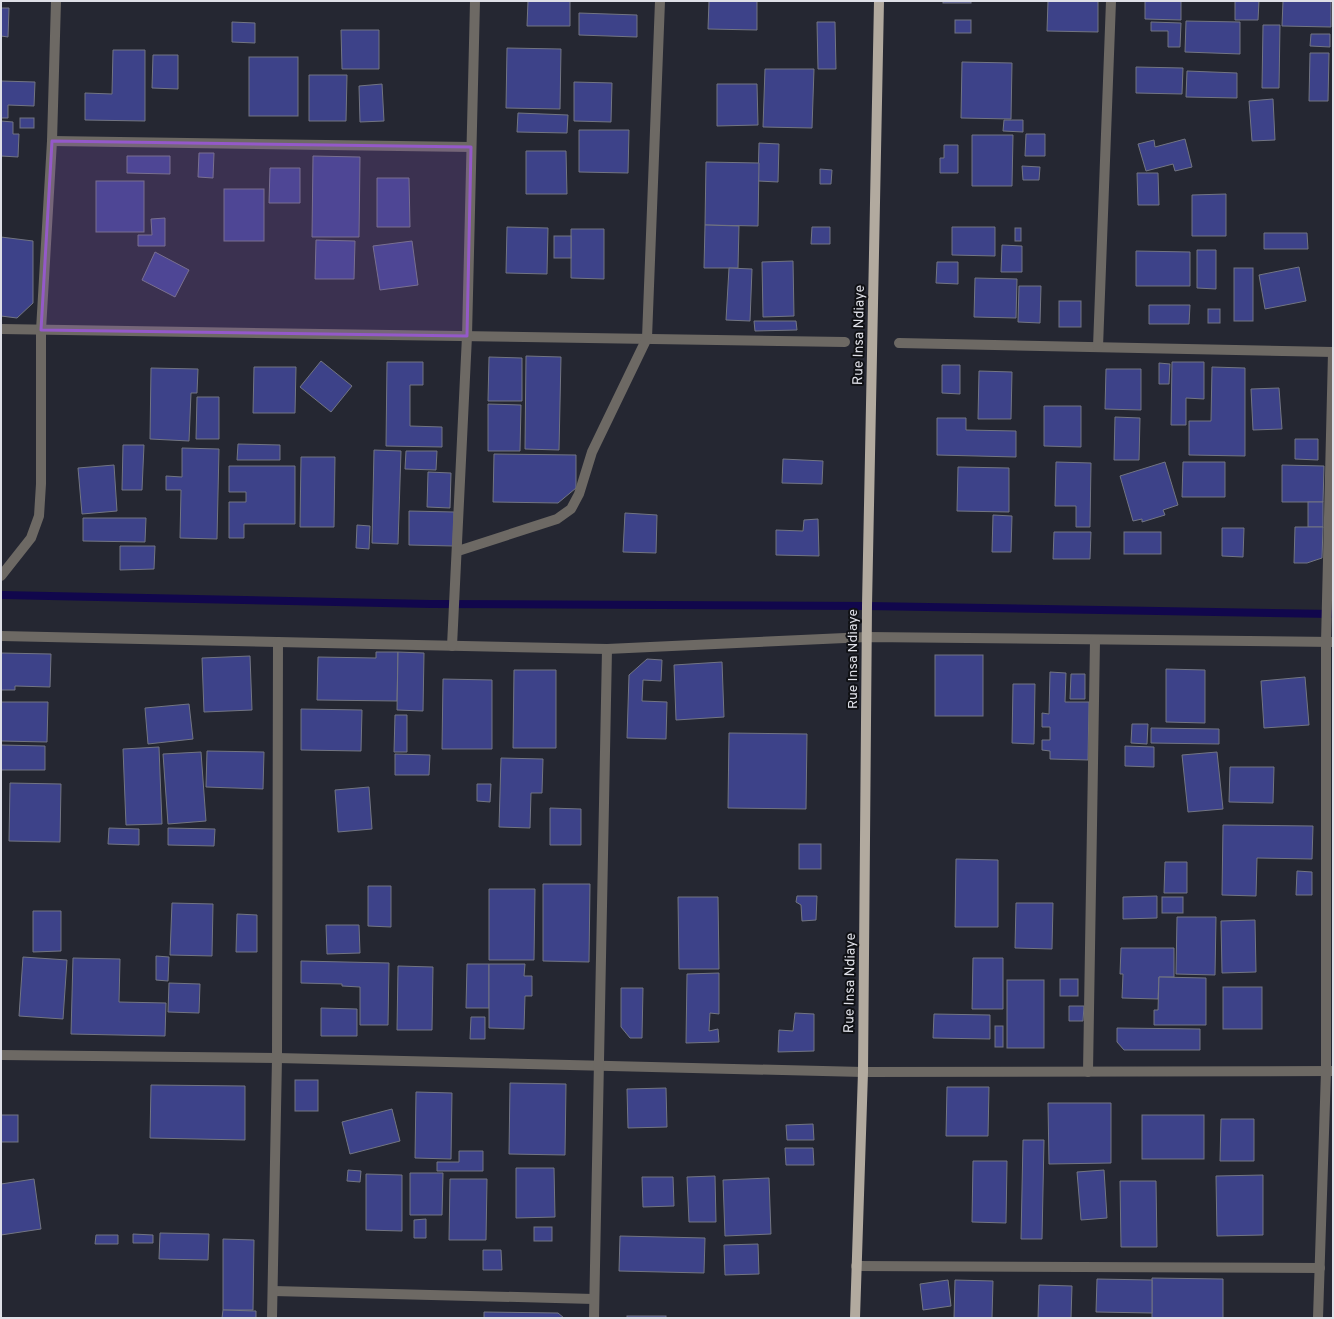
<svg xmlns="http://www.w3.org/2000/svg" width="1334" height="1319" font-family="Overpass,sans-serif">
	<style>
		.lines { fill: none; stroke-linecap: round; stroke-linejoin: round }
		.stream { stroke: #11074c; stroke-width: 8 }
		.building { fill: #3d4289; stroke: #727582 }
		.minor { stroke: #6d6964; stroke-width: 10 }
		.major { stroke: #b2aa9f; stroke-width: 10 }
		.marked { fill: #9459c9; fill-opacity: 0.2; stroke: #9459c9; stroke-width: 3; stroke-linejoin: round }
		.labels { text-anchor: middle; stroke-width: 4; stroke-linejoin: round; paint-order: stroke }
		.street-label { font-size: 14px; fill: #dedfe7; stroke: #101115 }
	</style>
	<rect width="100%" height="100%" fill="#252732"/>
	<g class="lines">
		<path class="stream" d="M1,595L430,604L867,606L1333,614"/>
	</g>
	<g class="building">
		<path d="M528,1H570V26H527Z"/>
		<path d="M709,1H757V30L708,29Z"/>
		<rect x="943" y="1" width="28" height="2"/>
		<path d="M1048,1H1098V32L1047,31Z"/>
		<path d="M1145,1H1181V20L1145,19Z"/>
		<path d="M1235,1H1259L1258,20H1235Z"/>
		<path d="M1283,1H1331V27L1282,26Z"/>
		<path d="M1,8H9L8,37L1,36Z"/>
		<path d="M579,13L637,15V37L579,35Z"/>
		<rect x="955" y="20" width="16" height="13"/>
		<path d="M1186,21L1240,22V54L1185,52Z"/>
		<path d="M232,22L255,23V43L232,42Z"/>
		<path d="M817,22H835L836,69H818Z"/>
		<path d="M1151,22L1181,23L1180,47H1168V31H1151Z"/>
		<path d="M1263,25H1280L1279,88H1262Z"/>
		<path d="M341,30H379V69H342Z"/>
		<path d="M1311,34H1330V47L1310,46Z"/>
		<path d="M507,48L561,49L560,109L506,108Z"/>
		<path d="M113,50H145V121L85,120V93L112,94Z"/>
		<path d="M1310,53H1329L1328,101H1309Z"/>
		<path d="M153,55H178V89L152,88Z"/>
		<rect x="249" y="57" width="49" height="59"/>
		<path d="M962,62L1012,63L1011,119L961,118Z"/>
		<path d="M1136,67L1183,68L1182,94L1136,93Z"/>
		<path d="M765,69H814L812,128L763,127Z"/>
		<path d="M1187,71L1237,73V98L1186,97Z"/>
		<path d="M309,75H347L346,121H309Z"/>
		<path d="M1,81L35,82L34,106L8,105V118H1Z"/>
		<path d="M574,82L612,83L611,122L574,121Z"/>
		<path d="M382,84L384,121L360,122L359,86Z"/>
		<path d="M717,84H757L758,125L717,126Z"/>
		<path d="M1273,99L1275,140L1252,141L1249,101Z"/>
		<path d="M518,113L568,115L567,133L517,132Z"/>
		<rect x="20" y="118" width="14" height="10"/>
		<path d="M1004,120H1023V132L1003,131Z"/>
		<path d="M1,121L13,122V134H19L18,157L1,156Z"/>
		<path d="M579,130H629L628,173L579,172Z"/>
		<path d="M1026,134H1045V156H1025Z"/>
		<path d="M972,135H1013L1012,186H972Z"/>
		<path d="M1185,139L1192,167L1175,171L1173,164L1146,171L1138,144L1154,140L1155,147Z"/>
		<path d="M759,143L779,144L778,182L758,181Z"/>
		<path d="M944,145H958V173H940V158H944Z"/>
		<path d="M526,151H566L567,194H526Z"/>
		<path d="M199,153H214L213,178L198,177Z"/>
		<path d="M127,156H170V174L127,173Z"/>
		<path d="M313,156L360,157L359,237H312Z"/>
		<path d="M706,162L759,163L758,226L705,225Z"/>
		<path d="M1022,166L1040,167L1039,180H1023Z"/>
		<path d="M270,168H300V203H269Z"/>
		<path d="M820,169L832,170L831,184H820Z"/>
		<path d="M1137,173H1158L1159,205H1138Z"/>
		<path d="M377,178H409L410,227H377Z"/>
		<rect x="96" y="181" width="48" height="51"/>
		<rect x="224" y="189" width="40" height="52"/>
		<path d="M1226,194V236H1192V195Z"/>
		<path d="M165,218V246H138V235H152L151,219Z"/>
		<path d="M705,225L739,226L738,268H704Z"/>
		<path d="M507,227L548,228L547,274L506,273Z"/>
		<path d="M812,227H830V244H811Z"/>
		<path d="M952,227H995V256L952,255Z"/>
		<rect x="1015" y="228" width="6" height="13"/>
		<path d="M571,229H604V279L571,278Z"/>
		<path d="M1264,233H1307L1308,249H1264Z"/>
		<rect x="554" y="236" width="17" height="22"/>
		<path d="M1,237L33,241V303L17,318L1,316Z"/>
		<path d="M316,240L355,241L354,279H315Z"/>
		<path d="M412,241L418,285L380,290L373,246Z"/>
		<path d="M1002,245L1022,246V272H1001Z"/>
		<path d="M1197,250H1216V289L1197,288Z"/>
		<path d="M1136,251L1190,252V286H1136Z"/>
		<path d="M155,252L189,270L175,297L142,280Z"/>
		<path d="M793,261L794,316L763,317L762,262Z"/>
		<path d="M937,262H958V284L936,283Z"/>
		<path d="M1299,267L1306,301L1265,309L1259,275Z"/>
		<path d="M729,268L752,269L750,321L726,320Z"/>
		<rect x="1234" y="268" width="19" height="53"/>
		<path d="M975,278L1017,279L1016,318L974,317Z"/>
		<path d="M1019,286H1041L1040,323L1018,322Z"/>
		<rect x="1059" y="301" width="22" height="26"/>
		<path d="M1149,305H1190L1189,324H1149Z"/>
		<rect x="1208" y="309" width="12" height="14"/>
		<path d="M754,321H796L797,330L755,331Z"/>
		<path d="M526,356L561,357L559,450L525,449Z"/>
		<path d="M489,357L522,358V401H488Z"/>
		<path d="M321,361L352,386L331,412L300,387Z"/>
		<path d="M387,362H423V385H410V426L442,427V447L386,446Z"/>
		<path d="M1172,362H1204V399L1186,398V425H1171Z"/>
		<path d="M1159,363L1170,364L1169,384H1159Z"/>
		<path d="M942,365H960V394L942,393Z"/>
		<path d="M254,367H296L295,413H253Z"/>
		<path d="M1212,367L1245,368V456L1189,455V421H1211Z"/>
		<path d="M151,368L198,369L197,393H191L189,441L150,439Z"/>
		<path d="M1106,369H1141V410L1105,409Z"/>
		<path d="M979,371L1012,372L1011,419H978Z"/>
		<path d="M1279,388L1282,429L1253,430L1251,389Z"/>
		<path d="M197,397H219V439H196Z"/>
		<path d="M488,404L521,405L520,451H488Z"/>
		<path d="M1044,406H1081V447L1044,446Z"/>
		<path d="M1115,417L1140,418L1139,460H1114Z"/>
		<path d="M937,418H966V430L1016,431V457L937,455Z"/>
		<path d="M1295,439H1318V460L1295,459Z"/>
		<path d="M238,444L280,445V460H237Z"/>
		<path d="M123,445H144L142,490H122Z"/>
		<path d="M182,448L219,449L217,539L180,538L181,490H166V476L182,477Z"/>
		<path d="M374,450L401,451L398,544L372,543Z"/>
		<path d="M406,451H437L436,470L405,469Z"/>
		<path d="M494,454L576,455V488L558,503L493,502Z"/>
		<path d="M301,457H335L334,527H300Z"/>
		<path d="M783,459L823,461L822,484L782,483Z"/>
		<path d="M1056,462L1091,463L1090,527H1076V506H1055Z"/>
		<path d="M1165,462L1178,505L1163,510L1165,515L1142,522V519L1133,521L1120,476Z"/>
		<path d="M1183,462H1225V497H1182Z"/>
		<path d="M114,465L117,511L82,514L78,468Z"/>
		<path d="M1282,465L1324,466L1323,502H1282Z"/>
		<path d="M229,466H295V524H244V538H229V502H246V492H229Z"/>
		<path d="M958,467L1009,468V512L957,511Z"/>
		<path d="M428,472L451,473L450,508L427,507Z"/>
		<rect x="1308" y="502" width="15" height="25"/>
		<path d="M409,511L454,512L453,546L409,545Z"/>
		<path d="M625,513L657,515L656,553L623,552Z"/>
		<path d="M993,515L1012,516L1011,552H992Z"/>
		<path d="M83,518H146L145,542L83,541Z"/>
		<path d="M818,519L819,556L776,555V530L803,531L804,520Z"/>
		<path d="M357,525L370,526L369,549L356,548Z"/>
		<path d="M1295,527H1323L1322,558L1307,563H1294Z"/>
		<path d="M1222,528H1244L1243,557L1222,556Z"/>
		<path d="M1054,532H1091L1090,559H1053Z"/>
		<rect x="1124" y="532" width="37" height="22"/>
		<path d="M120,546H155L154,569L120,570Z"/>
		<path d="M376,652H398L397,701L317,700L318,657L376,658Z"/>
		<path d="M398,652L424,653L423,711L397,710Z"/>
		<path d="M1,653L51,654L50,687L15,686V690H1Z"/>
		<rect x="935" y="655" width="48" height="61"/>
		<path d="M250,656L252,710L204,712L202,658Z"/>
		<path d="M647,659L662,660L661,681L643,680L642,701L667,702L666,739L627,738L629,675Z"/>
		<path d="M722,662L724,717L676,720L674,665Z"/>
		<path d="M1166,669L1205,670V723L1166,722Z"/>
		<path d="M514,670H556V748H513Z"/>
		<path d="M1050,672L1066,673L1065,702H1089L1088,760L1050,759V751L1042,750V740H1050V727H1042V713L1049,714Z"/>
		<path d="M1071,674H1085V699H1070Z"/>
		<path d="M1305,677L1309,725L1264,728L1261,681Z"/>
		<path d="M443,679L492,680V749H442Z"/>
		<path d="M1013,684H1035L1034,744L1012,743Z"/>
		<path d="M1,702H48L47,742L1,741Z"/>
		<path d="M189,704L193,739L148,744L145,708Z"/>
		<path d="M301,709L362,710L361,751L301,750Z"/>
		<path d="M395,715H407V752H394Z"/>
		<path d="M1132,724H1148L1147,744L1131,743Z"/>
		<path d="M1151,728L1219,729V744L1151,743Z"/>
		<path d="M729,733L807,734L806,809L728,808Z"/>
		<path d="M1,745L45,746V770H1Z"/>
		<path d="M1125,746L1154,747V767L1125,766Z"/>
		<path d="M159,747L162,824L126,825L123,749Z"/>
		<path d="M207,751L264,752L263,789L206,787Z"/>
		<path d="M201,752L206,821L168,824L163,754Z"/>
		<path d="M1217,752L1223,809L1188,812L1182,755Z"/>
		<path d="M395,754L430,755L429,775H395Z"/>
		<path d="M501,758L543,759L542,793H531L530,828L499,827Z"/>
		<path d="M1230,767H1274L1273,803L1229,802Z"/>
		<path d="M10,783L61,784L60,842L9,841Z"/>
		<path d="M477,784H491L490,802L477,801Z"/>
		<path d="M369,787L372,829L338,832L335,790Z"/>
		<path d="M550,808L581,809V845H550Z"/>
		<path d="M1223,825L1313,826L1312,859L1257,858L1256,896L1222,895Z"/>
		<path d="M109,828L139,829V845L108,844Z"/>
		<path d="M168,828L215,829L214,846L168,845Z"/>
		<rect x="799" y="844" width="22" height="25"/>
		<path d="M956,859L998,860V927H955Z"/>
		<path d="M1165,862H1187V893H1164Z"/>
		<path d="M1297,871L1312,872V895H1296Z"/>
		<path d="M543,884H590L589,962L543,961Z"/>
		<path d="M368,886H391V927L368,926Z"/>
		<path d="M489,889H535L534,960H489Z"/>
		<path d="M797,896H817L816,920L802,921L801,905L796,902Z"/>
		<path d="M1157,896V918L1123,919V897Z"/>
		<path d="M678,897H718L719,969H679Z"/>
		<rect x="1162" y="897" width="21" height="16"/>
		<path d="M172,903L213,904L212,956L170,955Z"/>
		<path d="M1016,903H1053L1052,949L1015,948Z"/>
		<path d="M33,911H61V951L33,952Z"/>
		<path d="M237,914L257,915V952H236Z"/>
		<path d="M1177,917H1216L1215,975L1176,974Z"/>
		<path d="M1255,920L1256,972L1222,973L1221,921Z"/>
		<path d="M326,925H359L360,953L327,954Z"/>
		<path d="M1121,948H1174V977H1159L1158,999L1122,998L1123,974H1120Z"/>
		<path d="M156,956L169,957L168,981L156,980Z"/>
		<path d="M23,957L67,960L63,1019L19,1016Z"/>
		<path d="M73,958L120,959L119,1002L166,1003L165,1036L71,1034Z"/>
		<path d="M973,958H1003V1009H972Z"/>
		<path d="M301,961L389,963L388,1025H360V987L342,986V984L301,983Z"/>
		<path d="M467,964H489V1008H466Z"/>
		<path d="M489,964H525L524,976H532V996H525L524,1029L489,1028Z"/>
		<path d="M398,966L433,967L432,1030H397Z"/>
		<path d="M719,973V1014L710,1013L709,1031L718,1029L719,1042L686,1043L687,974Z"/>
		<path d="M1159,977L1206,978V1025H1154V1010H1158Z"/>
		<rect x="1060" y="979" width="18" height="17"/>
		<rect x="1007" y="980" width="37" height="68"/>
		<path d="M169,983L200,984L199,1013L168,1012Z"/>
		<rect x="1223" y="987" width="39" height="42"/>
		<path d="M621,988H643L642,1038H630L621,1027Z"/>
		<path d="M1069,1006H1084L1083,1021H1069Z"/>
		<path d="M321,1008L357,1009V1036H321Z"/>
		<path d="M795,1013L814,1014V1051L778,1052L779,1030L793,1031Z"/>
		<path d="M934,1014L990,1015V1039L933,1038Z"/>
		<path d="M471,1017H485V1039H470Z"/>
		<rect x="995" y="1026" width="8" height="21"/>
		<path d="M1117,1028L1200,1029V1050H1124L1117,1042Z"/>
		<rect x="295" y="1080" width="23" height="31"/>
		<path d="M510,1083L566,1084L565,1155L509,1154Z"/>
		<path d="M151,1085L245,1086V1140L150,1138Z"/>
		<path d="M947,1087H989L988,1136H946Z"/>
		<path d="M666,1088L667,1127L628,1128L627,1089Z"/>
		<path d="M416,1092L452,1093L451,1159L415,1158Z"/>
		<path d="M1048,1103H1111V1163L1049,1164Z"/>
		<path d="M392,1109L400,1141L350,1154L342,1122Z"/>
		<rect x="1" y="1115" width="17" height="27"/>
		<rect x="1142" y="1115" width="62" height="44"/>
		<path d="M1221,1119H1254V1161H1220Z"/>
		<path d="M813,1124L814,1140H787L786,1125Z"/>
		<path d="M1023,1140H1044L1042,1239H1021Z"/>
		<path d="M785,1148H813L814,1165H786Z"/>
		<path d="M459,1151H483V1171H437V1162H459Z"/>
		<path d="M973,1161H1007L1006,1223L972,1222Z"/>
		<path d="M516,1168H554L555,1217L516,1218Z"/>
		<path d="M348,1170L361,1171L360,1182L347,1181Z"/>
		<path d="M1104,1170L1107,1218L1081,1220L1077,1172Z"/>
		<path d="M410,1173H443L442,1215H410Z"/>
		<path d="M366,1174L402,1175V1231L366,1230Z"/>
		<path d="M1263,1175V1235L1217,1236L1216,1176Z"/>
		<path d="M715,1176L716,1222H689L687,1177Z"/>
		<path d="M642,1177H673L674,1206L643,1207Z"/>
		<path d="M769,1178L771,1234L725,1236L723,1180Z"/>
		<path d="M34,1179L41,1229L1,1235V1184Z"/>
		<path d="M450,1179H487L486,1240H449Z"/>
		<path d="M1120,1181H1156L1157,1247H1121Z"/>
		<path d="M426,1219V1238H414V1220Z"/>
		<rect x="534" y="1227" width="18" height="14"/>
		<path d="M160,1233L209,1234L208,1260L159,1259Z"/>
		<path d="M133,1234L153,1235V1243H133Z"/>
		<path d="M96,1235H118V1244H95Z"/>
		<path d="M620,1236L705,1238L704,1273L619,1271Z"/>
		<path d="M223,1239L254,1240L253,1310H223Z"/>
		<path d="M758,1244L759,1274L725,1275L724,1245Z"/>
		<path d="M483,1250H501L502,1270H483Z"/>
		<path d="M1152,1278L1223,1279V1318H1152Z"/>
		<path d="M1097,1279L1152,1280V1313L1096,1312Z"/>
		<path d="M948,1280L951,1306L923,1310L920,1284Z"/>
		<path d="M955,1280L993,1281L992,1318H954Z"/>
		<path d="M1039,1285L1072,1286L1071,1318H1038Z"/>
		<path d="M223,1310L256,1311V1318H222Z"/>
		<path d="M484,1312L558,1313L564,1318H484Z"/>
		<rect x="627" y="1316" width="39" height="2"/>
	</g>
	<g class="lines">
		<g class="minor">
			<path d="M52,141L471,147"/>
			<path d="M1,329L845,342"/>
			<path d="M899,343L1333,352"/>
			<path d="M1098,347L1111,1"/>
			<path d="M458,551L557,519L571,509L579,494L592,452L647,338L660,1"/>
			<path d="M1,576L31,538L39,516L41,484V330L52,141L56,1"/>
			<path d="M1,636L607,649L867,637L1333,642"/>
			<path d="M452,646L467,336L475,1"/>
			<path d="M1,1055L277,1058L863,1072L1333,1071"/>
			<path d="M1088,1072L1095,640"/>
			<path d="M856,1266L1320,1268"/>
			<path d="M273,1291L594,1299"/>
			<path d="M272,1318L277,1058L278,642"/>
			<path d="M594,1318L607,649"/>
			<path d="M1318,1318L1326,1071V642L1333,352"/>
		</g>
		<path class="major" d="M855,1318L863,1072L867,606L879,1"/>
	</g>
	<path class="marked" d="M52,141L471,147L467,336L41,330Z"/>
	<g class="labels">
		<g class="street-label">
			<text transform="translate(858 335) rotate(-89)" y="5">Rue Insa Ndiaye</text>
			<text transform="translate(852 659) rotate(-90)" y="5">Rue Insa Ndiaye</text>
			<text transform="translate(849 983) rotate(-89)" y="5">Rue Insa Ndiaye</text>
		</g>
	</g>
	<rect width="1334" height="1319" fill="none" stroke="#dedfe7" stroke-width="4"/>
</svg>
